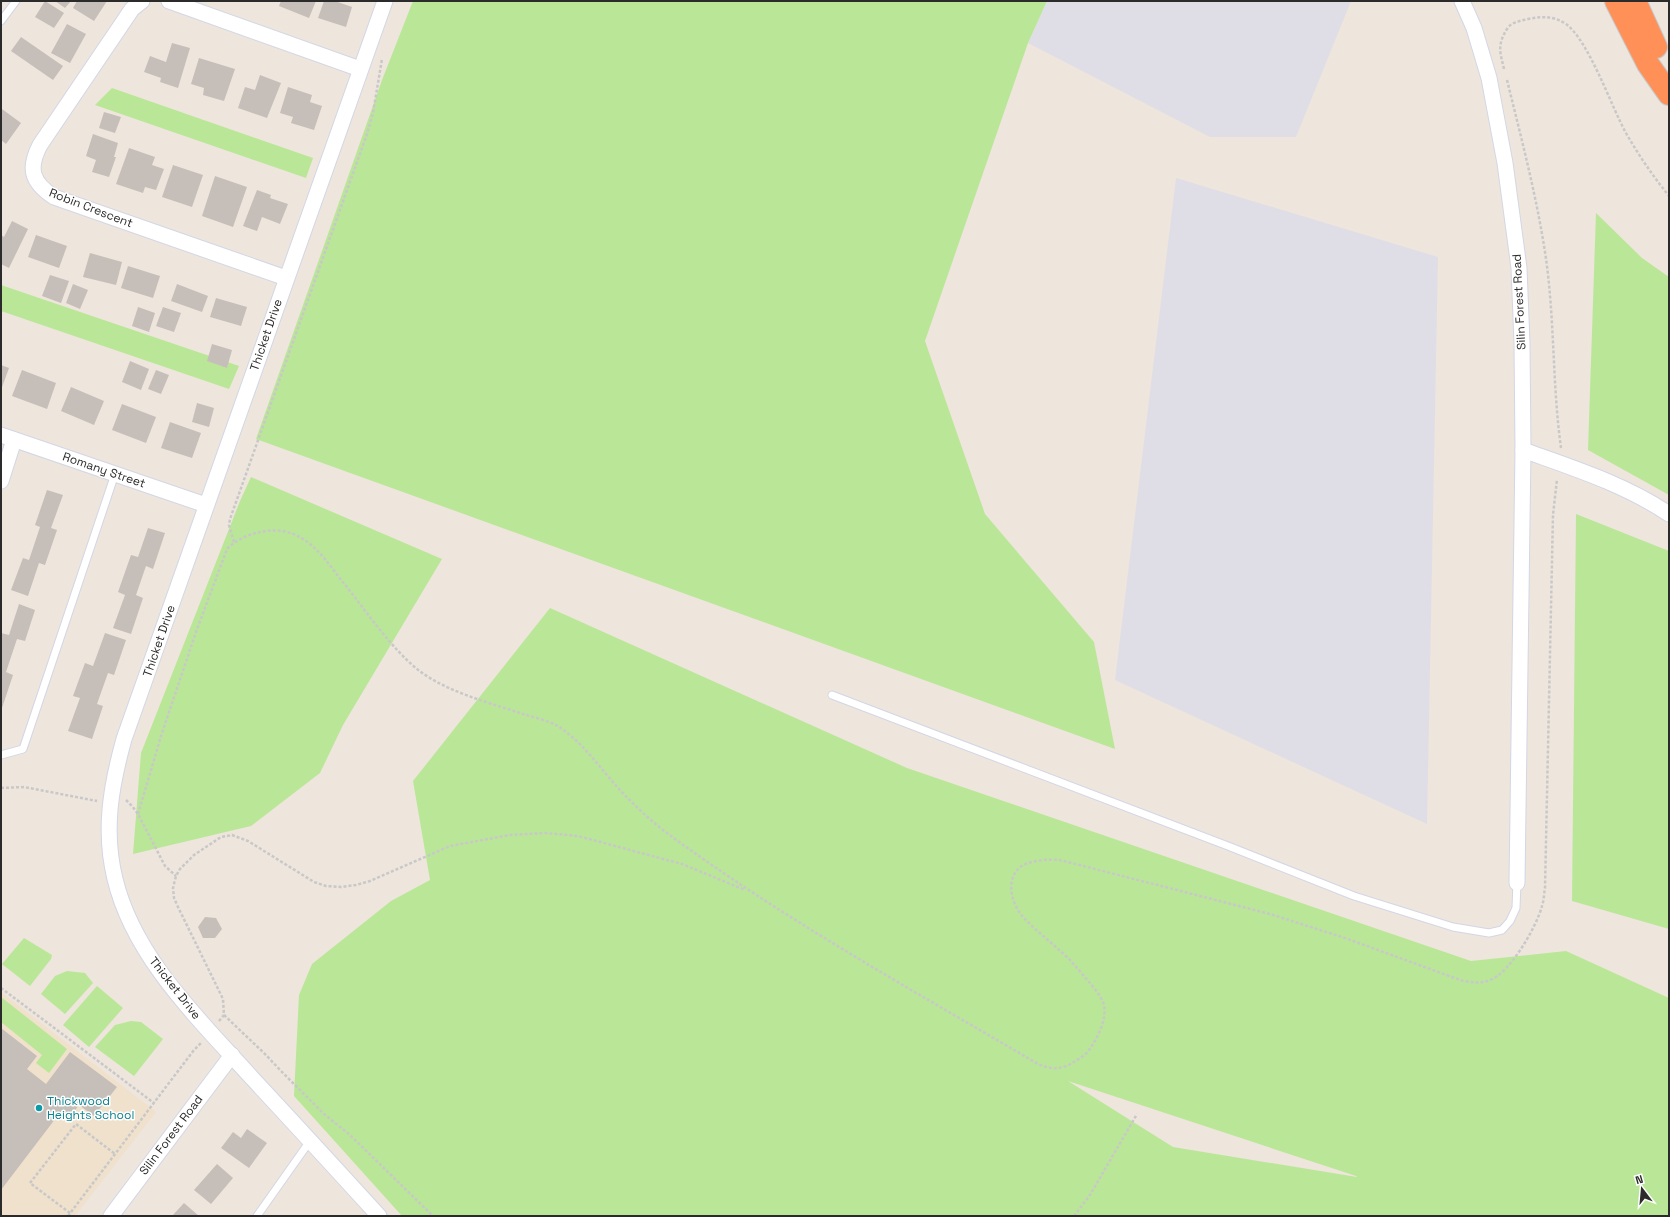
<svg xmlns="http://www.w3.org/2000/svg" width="1670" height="1217" font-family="'Space Grotesk',sans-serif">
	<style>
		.industrial { fill: #dfdee6 }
		.education { fill: #f0e1cc }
		.green { fill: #bae797; fill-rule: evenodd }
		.building { fill: #c6bfb9 }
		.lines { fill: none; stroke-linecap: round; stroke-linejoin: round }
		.lane-casing { stroke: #d2d7e5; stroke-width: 9 }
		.street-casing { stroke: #d2d7e5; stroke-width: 17 }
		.highway-casing { stroke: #c8c8c8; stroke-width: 24 }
		.path { stroke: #c8c8c8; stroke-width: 2.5; stroke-dasharray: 3 2; stroke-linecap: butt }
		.lane { stroke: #fff; stroke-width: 7 }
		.street { stroke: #fff; stroke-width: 15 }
		.highway { stroke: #ff9057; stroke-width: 22 }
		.culture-dot { fill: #0f9aa8; stroke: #fff; stroke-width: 1.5 }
		.labels { text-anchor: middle; stroke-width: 3; stroke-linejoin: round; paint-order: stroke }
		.street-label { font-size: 12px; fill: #2b2b2b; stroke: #fff }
		.culture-label { font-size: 12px; fill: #0d838f; stroke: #fff; text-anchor: start }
	</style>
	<rect width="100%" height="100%" fill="#eee5dd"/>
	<g class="industrial">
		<path d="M1047,1H1351L1296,137H1210L1028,43Z"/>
		<path d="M1176,178L1438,257L1427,824L1115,680Z"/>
	</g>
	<path class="education" d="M1,992L156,1112L75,1216H1Z"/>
	<g class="green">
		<path d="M413,1H1047L1028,43L925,341L985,514L1094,642L1115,749L256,439L382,80Z"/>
		<path d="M112,88L313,158L306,178L95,105Z"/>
		<path d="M1596,213L1642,258L1669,277V495L1588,450Z"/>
		<path d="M1,285L239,366L229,389L1,311Z"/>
		<path d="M251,477L442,559L343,725L320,773L251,826L133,854L141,753L240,501Z"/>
		<path d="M1576,514L1669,551V929L1572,901Z"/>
		<path d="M550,608L907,768L1471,961L1566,951L1669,998V1216H402L294,1096L299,995L312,964L391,901L430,880L413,781ZM1068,1081L1356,1176L1357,1177L1173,1147Z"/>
		<path d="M24,938L52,955L51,959L30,986L2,964Z"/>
		<path d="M67,971L85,973L93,983L65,1014L41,994L55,976Z"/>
		<path d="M97,986L123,1008L89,1047L63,1025Z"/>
		<path d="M1,997L67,1049L49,1073L36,1063L42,1055L1,1022Z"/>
		<path d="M131,1021L141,1022L163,1039L134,1076L95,1047L115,1025Z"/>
	</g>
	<g class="building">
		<path d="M45,1L64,13L54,28L35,17Z"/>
		<path d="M55,1H71L65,8Z"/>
		<path d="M77,1H107L94,21L73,8Z"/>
		<path d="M281,1H316L309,18L279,6Z"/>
		<path d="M324,1H335L352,7L346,27L318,18Z"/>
		<path d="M67,24L86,34L70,63L51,53Z"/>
		<path d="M21,37L63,66L53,80L11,51Z"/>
		<path d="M172,43L190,48L178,88L160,82L161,78L144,72L150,56L166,62Z"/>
		<path d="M199,58L235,69L224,101L203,95L204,88L191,84Z"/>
		<path d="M260,75L281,83L267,118L238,108L245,87L255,90Z"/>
		<path d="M288,87L312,95L310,102L322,106L314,130L291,123L293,117L280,113Z"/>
		<path d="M2,109L21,123L6,144L1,140Z"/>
		<path d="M104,112L121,117L115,133L99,128Z"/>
		<path d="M93,134L118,143L114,157H116L109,177L92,172L96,160L86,156Z"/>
		<path d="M129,148L155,157L152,165L164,169L156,190L145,187L143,193L116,184Z"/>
		<path d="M173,165L203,175L192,207L162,197Z"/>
		<path d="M215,176L247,187L233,227L202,216Z"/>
		<path d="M257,190L271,195L270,198L288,204L280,224L262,217L257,231L243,226Z"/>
		<path d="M12,221L28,229L9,268L1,264V235L4,237Z"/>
		<path d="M36,235L67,246L59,268L28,257Z"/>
		<path d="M90,253L122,262L116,285L83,277Z"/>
		<path d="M128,266L160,276L153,298L121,288Z"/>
		<path d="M50,275L69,281L61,303L42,296Z"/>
		<path d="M73,284L88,290L80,309L66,303Z"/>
		<path d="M177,284L208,296L202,312L171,301Z"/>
		<path d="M216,298L247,307L241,326L210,317Z"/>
		<path d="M138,307L155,313L149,332L132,326Z"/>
		<path d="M163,307L181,313L174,332L156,326Z"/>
		<path d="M212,344L232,350L227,368L207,361Z"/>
		<path d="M130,361L149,369L141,390L122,382Z"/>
		<path d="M1,365L9,368L1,390Z"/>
		<path d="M22,370L56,383L47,409L12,396Z"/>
		<path d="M156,370L169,375L161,394L148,389Z"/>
		<path d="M71,387L104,401L94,425L61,411Z"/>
		<path d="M197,403L214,408L209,427L192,422Z"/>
		<path d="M122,404L156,417L146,443L112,430Z"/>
		<path d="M170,422L201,433L192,458L161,448Z"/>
		<path d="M47,490L63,495L51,528L57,530L45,565L39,563L28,596L11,590L23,558L29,560L40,527L35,525Z"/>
		<path d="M148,528L165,533L153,569L146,566L136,595L143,598L131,634L113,628L125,595L118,592L131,555L138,557Z"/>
		<path d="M19,604L35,610L25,641L17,639L6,672L13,675L1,711V633L9,635Z"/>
		<path d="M105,633L126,640L114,675L108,673L97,704L103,706L92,739L68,731L80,698L73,696L85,663L93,666Z"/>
		<path d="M205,917L216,918L222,929L215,938H203L198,927Z"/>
		<path d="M1,1028L37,1056L27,1069L46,1084L70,1052L117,1087L94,1116L79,1105L70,1117L62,1110L1,1190Z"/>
		<path d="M247,1129L267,1143L249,1168L221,1148L233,1132L241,1138Z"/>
		<path d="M217,1164L233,1178L211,1204L194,1190Z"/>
		<path d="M184,1203L199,1216H172Z"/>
	</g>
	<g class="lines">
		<defs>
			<g id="lane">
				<path d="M1,21L16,1"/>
				<path d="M832,695L1228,846L1354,896L1453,927L1489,933L1502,930L1510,921L1516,908L1517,883"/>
				<path d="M1,755L23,749L115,474"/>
				<path d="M257,1216L310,1141"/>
			</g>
			<g id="street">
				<path d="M142,1L132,9L40,145C28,168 31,182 54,197L286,278"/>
				<path d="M169,1L360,69"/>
				<path d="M1462,1L1474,28L1489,78L1505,163L1519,268L1522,343L1523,450L1517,883"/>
				<path d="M1,435L206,505"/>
				<path d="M1523,450C1573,468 1624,484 1669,514"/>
				<path d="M1,481L14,440"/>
				<path d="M111,1216L232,1055"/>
				<path d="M379,1216C337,1170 295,1124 252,1078C199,1019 134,958 115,879C103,830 111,786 124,739L385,1"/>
			</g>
			<g id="highway">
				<path d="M1616,1L1648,64L1669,94"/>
				<path d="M1635,1L1656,47"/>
			</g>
		</defs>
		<use href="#lane" class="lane-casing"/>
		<use href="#street" class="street-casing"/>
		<use href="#highway" class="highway-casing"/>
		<g class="path">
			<path d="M1504,69C1500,52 1497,45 1507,29C1511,22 1520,21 1528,19C1542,16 1554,16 1566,24C1589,41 1611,106 1626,133C1639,156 1653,176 1669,196"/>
			<path d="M1507,80C1521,137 1536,194 1545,252C1555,317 1552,383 1561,448"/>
			<path d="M234,542L229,525L230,519L367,134L373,113L382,59"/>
			<path d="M1,788L24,787L97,801"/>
			<path d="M126,800L132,806L138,814L165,866L176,876"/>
			<path d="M138,814L162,733L196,632L227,549C240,535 268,527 287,532C312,538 327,562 342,581C364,608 390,647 417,669C446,692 488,702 523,714C533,717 546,720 556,725C581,740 600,768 619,789C635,806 653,823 671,836C787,921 914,991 1038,1064C1057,1072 1066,1068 1083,1056C1089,1052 1093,1044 1097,1037C1102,1027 1106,1016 1104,1005C1102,997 1094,988 1089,982C1083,975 1077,968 1071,961C1056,946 1038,933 1024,918C1012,905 1005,882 1019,868C1028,860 1049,859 1060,860L1270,914L1345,938L1463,981C1473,982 1481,984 1490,980C1510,973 1537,926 1542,906C1544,900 1544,894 1545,888L1553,515L1557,479"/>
			<path d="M1,988L154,1103"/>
			<path d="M224,1015L265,1054L282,1072L324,1114L350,1135L433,1216"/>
			<path d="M219,1021L224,1015L223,999L178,907L174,898L173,888L176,876L180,869L194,855L221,837L232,835L248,841L314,882L326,886L341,887L356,885L370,881L450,846L510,835L545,833L578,836L682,864L745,890"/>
			<path d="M70,1213L30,1183L76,1124L115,1154"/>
			<path d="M68,1216L194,1050L201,1043"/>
			<path d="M1074,1216L1090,1195L1137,1114"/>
		</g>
		<use href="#lane" class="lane"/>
		<use href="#street" class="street"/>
		<use href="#highway" class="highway"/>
	</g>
	<circle class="culture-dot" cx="39" cy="1108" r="4"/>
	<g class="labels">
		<g class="street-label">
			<text transform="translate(91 208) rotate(21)" y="4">Robin Crescent</text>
			<text transform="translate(1519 302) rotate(-93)" y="4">Silin Forest Road</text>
			<text transform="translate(266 335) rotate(-71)" y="4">Thicket Drive</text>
			<text transform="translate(104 470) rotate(19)" y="4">Romany Street</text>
			<text transform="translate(159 641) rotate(-71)" y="4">Thicket Drive</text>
			<text transform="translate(175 988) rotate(52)" y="4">Thicket Drive</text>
			<text transform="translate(171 1135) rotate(-53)" y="4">Silin Forest Road</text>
		</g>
		<g class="culture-label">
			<text x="47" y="1105">Thickwood<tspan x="47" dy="14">Heights School</tspan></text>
		</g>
	</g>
	<rect width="1670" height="1217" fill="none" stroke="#2b2b2b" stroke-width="4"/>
	<g transform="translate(1642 1189) rotate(344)" stroke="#ffffff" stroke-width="3" paint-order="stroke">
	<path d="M0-3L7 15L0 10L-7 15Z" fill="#2b2b2b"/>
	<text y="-6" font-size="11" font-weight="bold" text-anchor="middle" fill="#2b2b2b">N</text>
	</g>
</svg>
